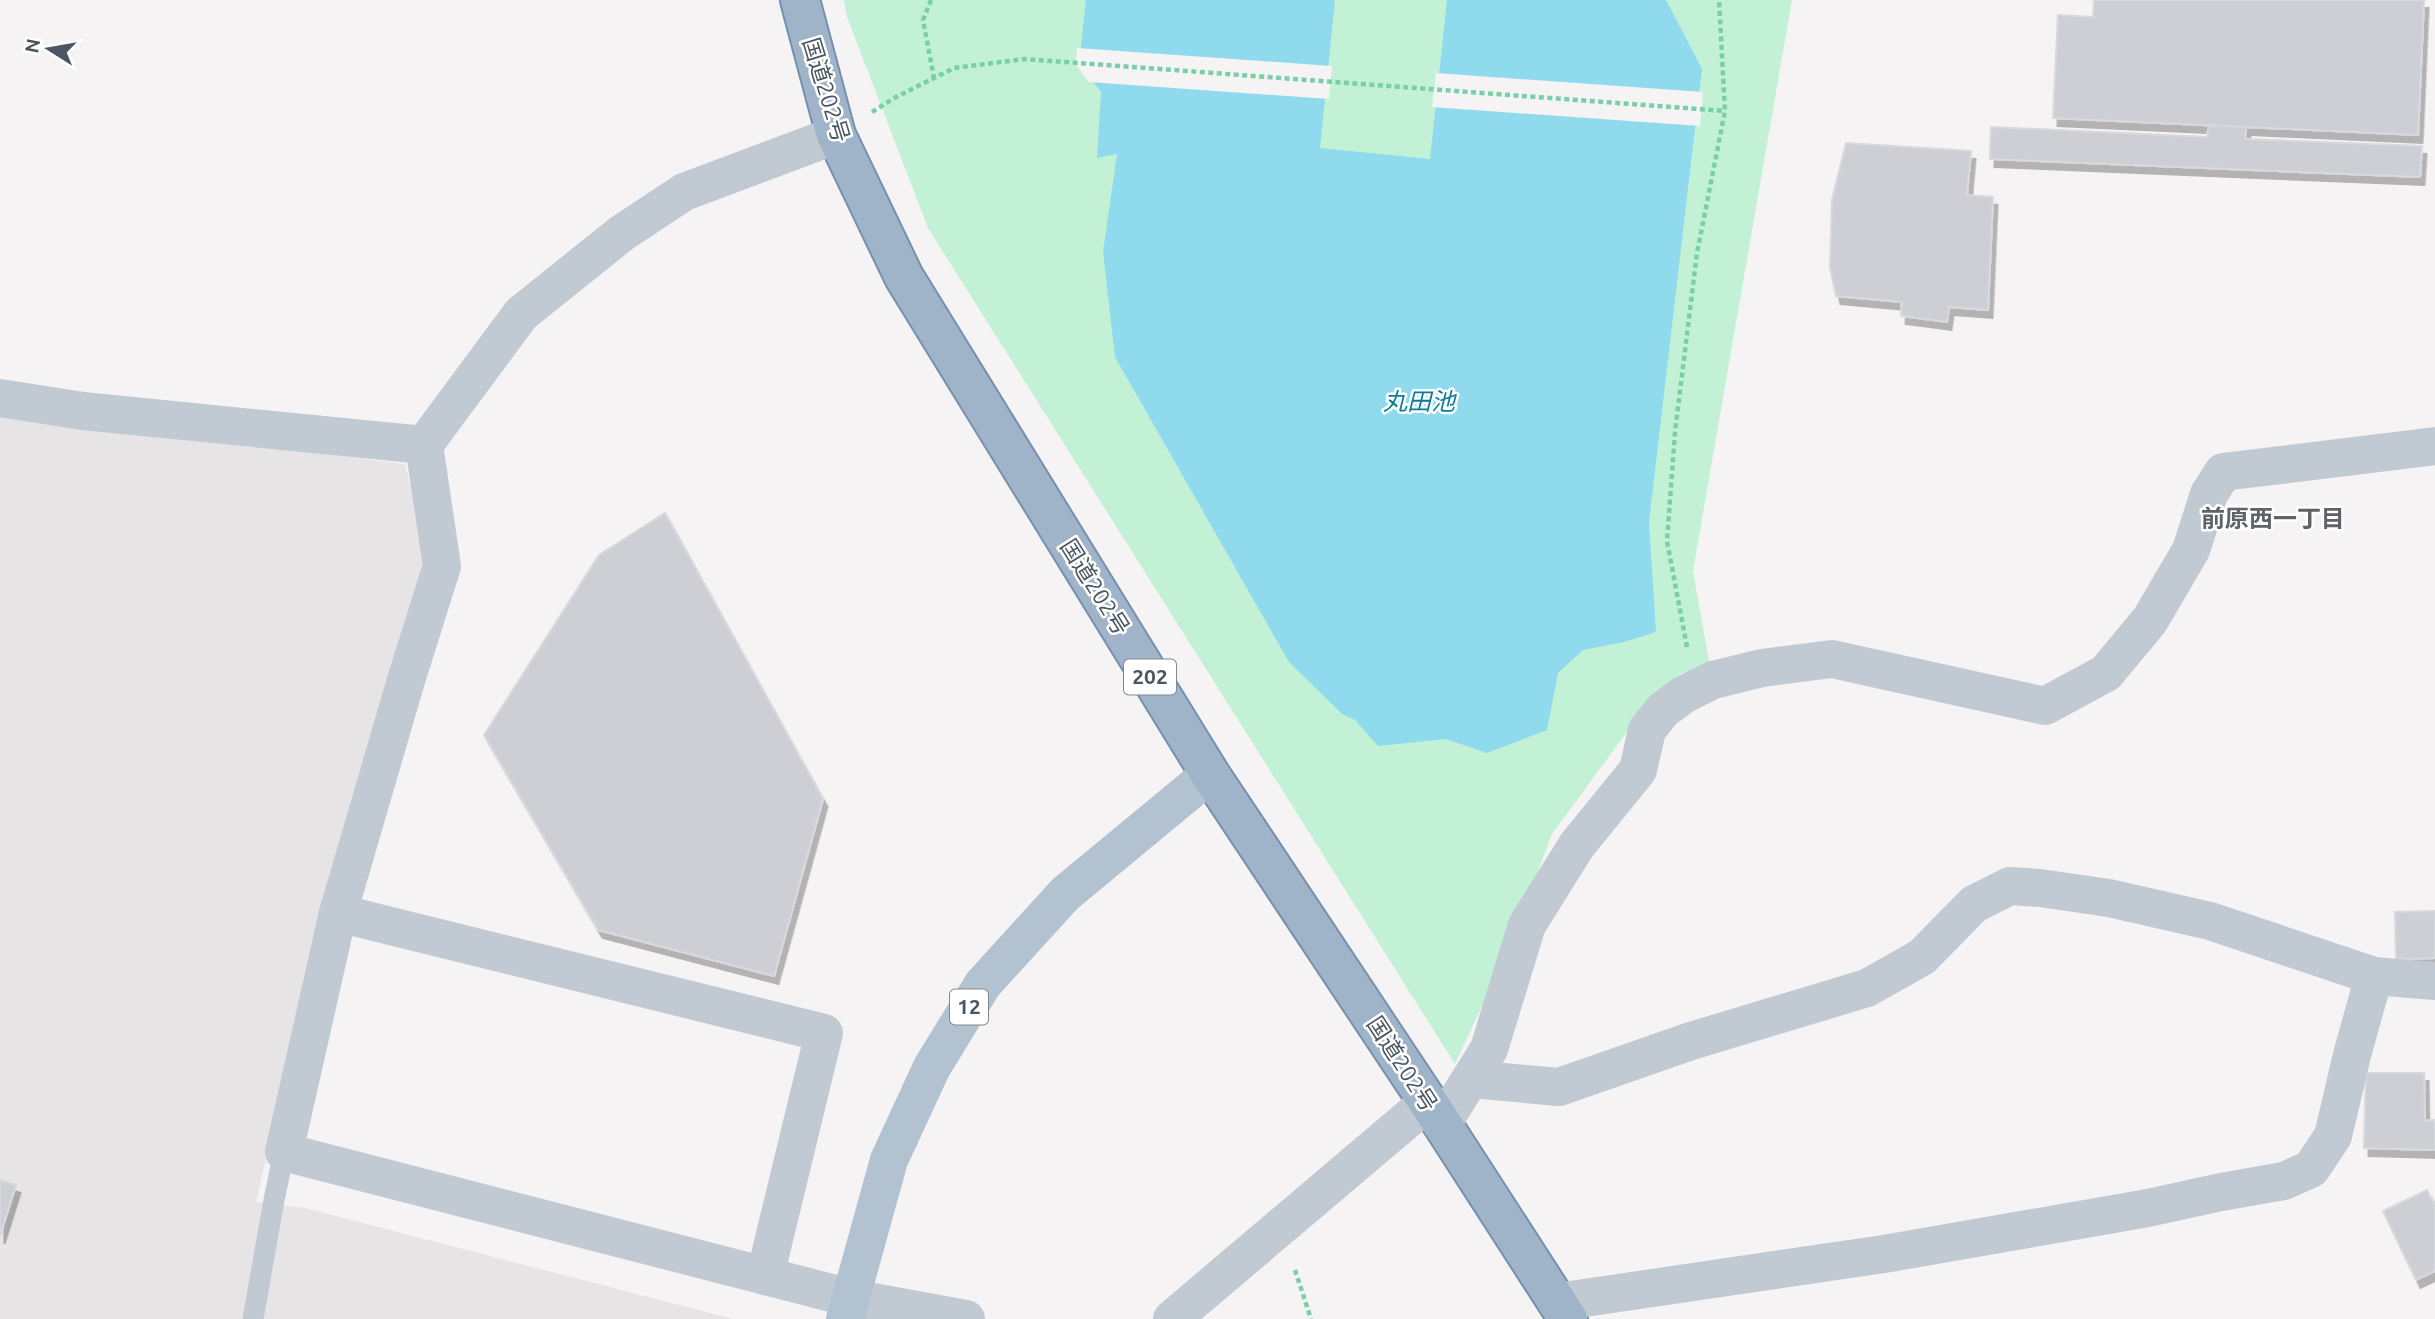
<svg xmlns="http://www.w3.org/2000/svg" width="2435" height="1319" font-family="Ubuntu,'Noto Sans JP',sans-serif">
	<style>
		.education { fill: #e6e4e5 }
		.green { fill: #c3f1d5 }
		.water { fill: #90daee }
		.pier { fill: #f5f3f3 }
		.building { fill: #cdcfd5; stroke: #d7d9de; stroke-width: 2; filter: url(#shadow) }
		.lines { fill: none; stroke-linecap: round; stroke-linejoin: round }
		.trunk-casing { stroke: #7690ad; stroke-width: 42 }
		.path { stroke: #7ad0a6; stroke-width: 4.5; stroke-dasharray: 5 3.5; stroke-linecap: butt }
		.service { stroke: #c1cad2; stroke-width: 21 }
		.minor { stroke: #c1cad2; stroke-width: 38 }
		.primary { stroke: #b3c2d1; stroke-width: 38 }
		.trunk { stroke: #9fb4c9; stroke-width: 38 }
		.labels { text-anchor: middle; stroke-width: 5; stroke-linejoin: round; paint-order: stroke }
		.shield { fill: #fff; stroke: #808990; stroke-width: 2 }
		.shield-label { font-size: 21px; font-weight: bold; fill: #4a5661 }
		.street-label { font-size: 23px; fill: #4a5661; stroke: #fff }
		.water-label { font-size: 24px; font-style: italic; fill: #0c7c9b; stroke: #fff }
		.neighbourhood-label { font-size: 24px; font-weight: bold; fill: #5f6368; stroke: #fff }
	</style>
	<defs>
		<filter id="shadow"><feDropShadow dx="4.5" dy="8" stdDeviation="0" flood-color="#0004"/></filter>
	</defs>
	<rect width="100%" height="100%" fill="#f5f3f3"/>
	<path class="education" d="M0,414L405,464L429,559L327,895L256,1202L305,1208L733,1319H0Z"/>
	<path class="green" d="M844,0H1792L1693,571L1710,667L1682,673L1640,714L1552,834L1505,957L1455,1064L928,228L847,17Z"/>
	<path class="water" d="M1086,0H1335L1320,148L1430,159L1447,0H1666L1702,69L1649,522L1656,632L1624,642L1583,650L1558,673L1547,730L1487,753L1446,739L1378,746L1355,720L1342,714L1289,662L1115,357L1103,252L1117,154L1097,158L1101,92L1079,63Z"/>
	<g class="pier">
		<path d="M1077,48L1332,66L1329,99L1089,82L1076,65Z"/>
		<path d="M1436,73L1703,92L1700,126L1432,107Z"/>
	</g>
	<g class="building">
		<path d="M2094,0H2424L2418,135L2053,118L2058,15L2093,17Z"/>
		<path d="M2209,125L2246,127L2245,139L2422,146L2420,177L1990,159L1991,127L2207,137Z"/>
		<path d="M1846,143L1971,151L1967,195L1993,197L1988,310L1949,307L1947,322L1901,316L1902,302L1836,296L1830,268L1832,200Z"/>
		<path d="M665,513L823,799L774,976L598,930L484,735L599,555Z"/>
		<path d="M2435,911V958L2396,959L2395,912Z"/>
		<path d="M2366,1073H2424L2425,1121L2435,1120V1150L2364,1148Z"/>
		<path d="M0,1180L16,1185L0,1236Z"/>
		<path d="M2427,1190L2435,1206V1271L2416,1280L2383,1211Z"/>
	</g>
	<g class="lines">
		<defs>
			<path id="trunk" d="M800,0L836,135L904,277L1210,774L1428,1102L1568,1319"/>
		</defs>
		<use href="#trunk" class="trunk-casing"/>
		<g class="path">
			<path d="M931,0L923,20L934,78"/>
			<path d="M872,112L896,97L954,68L1025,59L1725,111"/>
			<path d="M1687,647L1667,541L1675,432L1697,253L1725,111L1719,0"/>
			<path d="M1295,1270L1311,1319"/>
		</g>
		<path class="service" d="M253,1319L274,1200L284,1152"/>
		<g class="minor">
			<path d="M836,135L684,192L622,233L521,314L424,445L442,566L407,677L338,913L284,1152L851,1298L966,1319"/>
			<path d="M0,398L83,411L424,445"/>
			<path d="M338,913L824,1033L765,1276"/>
			<path d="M1471,1079L1559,1087L1691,1041L1867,988L1922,957L1974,904L2010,886L2040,888L2109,898L2210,921L2374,976L2435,981"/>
			<path d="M1442,1124L1489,1049L1527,925L1577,845L1638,770L1647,730L1663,710L1683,695L1713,680L1762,668L1832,659L2045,706L2106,673L2150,620L2191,550L2209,494L2223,472L2435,446"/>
			<path d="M1557,1302L1884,1254L2148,1208L2221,1192L2284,1181L2311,1169L2333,1136L2352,1055L2374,976"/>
			<path d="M1172,1319L1428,1102"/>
		</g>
		<path class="primary" d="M845,1319L889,1160L932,1067L983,984L1065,894L1210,774"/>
		<use href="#trunk" class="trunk"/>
	</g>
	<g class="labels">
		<g class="shield">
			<rect x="1124" y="659.5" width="52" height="35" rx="5"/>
			<rect x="950" y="989.5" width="38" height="35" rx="5"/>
		</g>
		<g class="shield-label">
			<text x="1150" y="684">202</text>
			<text x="969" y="1014">12</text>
		</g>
		<g class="street-label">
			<text transform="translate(826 90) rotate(73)" y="8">国道202号</text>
			<text transform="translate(1095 587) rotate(58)" y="8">国道202号</text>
			<text transform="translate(1402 1064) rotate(57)" y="8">国道202号</text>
		</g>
		<g class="water-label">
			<text x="1419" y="410">丸田池</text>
		</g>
		<g class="neighbourhood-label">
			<text x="2273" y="527">前原西一丁目</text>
		</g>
	</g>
	<g transform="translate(49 49) rotate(281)" stroke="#ffffff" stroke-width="5" paint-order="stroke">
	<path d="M0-5L12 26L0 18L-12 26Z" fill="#4a5661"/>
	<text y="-10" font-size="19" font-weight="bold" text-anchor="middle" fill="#4a5661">N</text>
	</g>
</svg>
